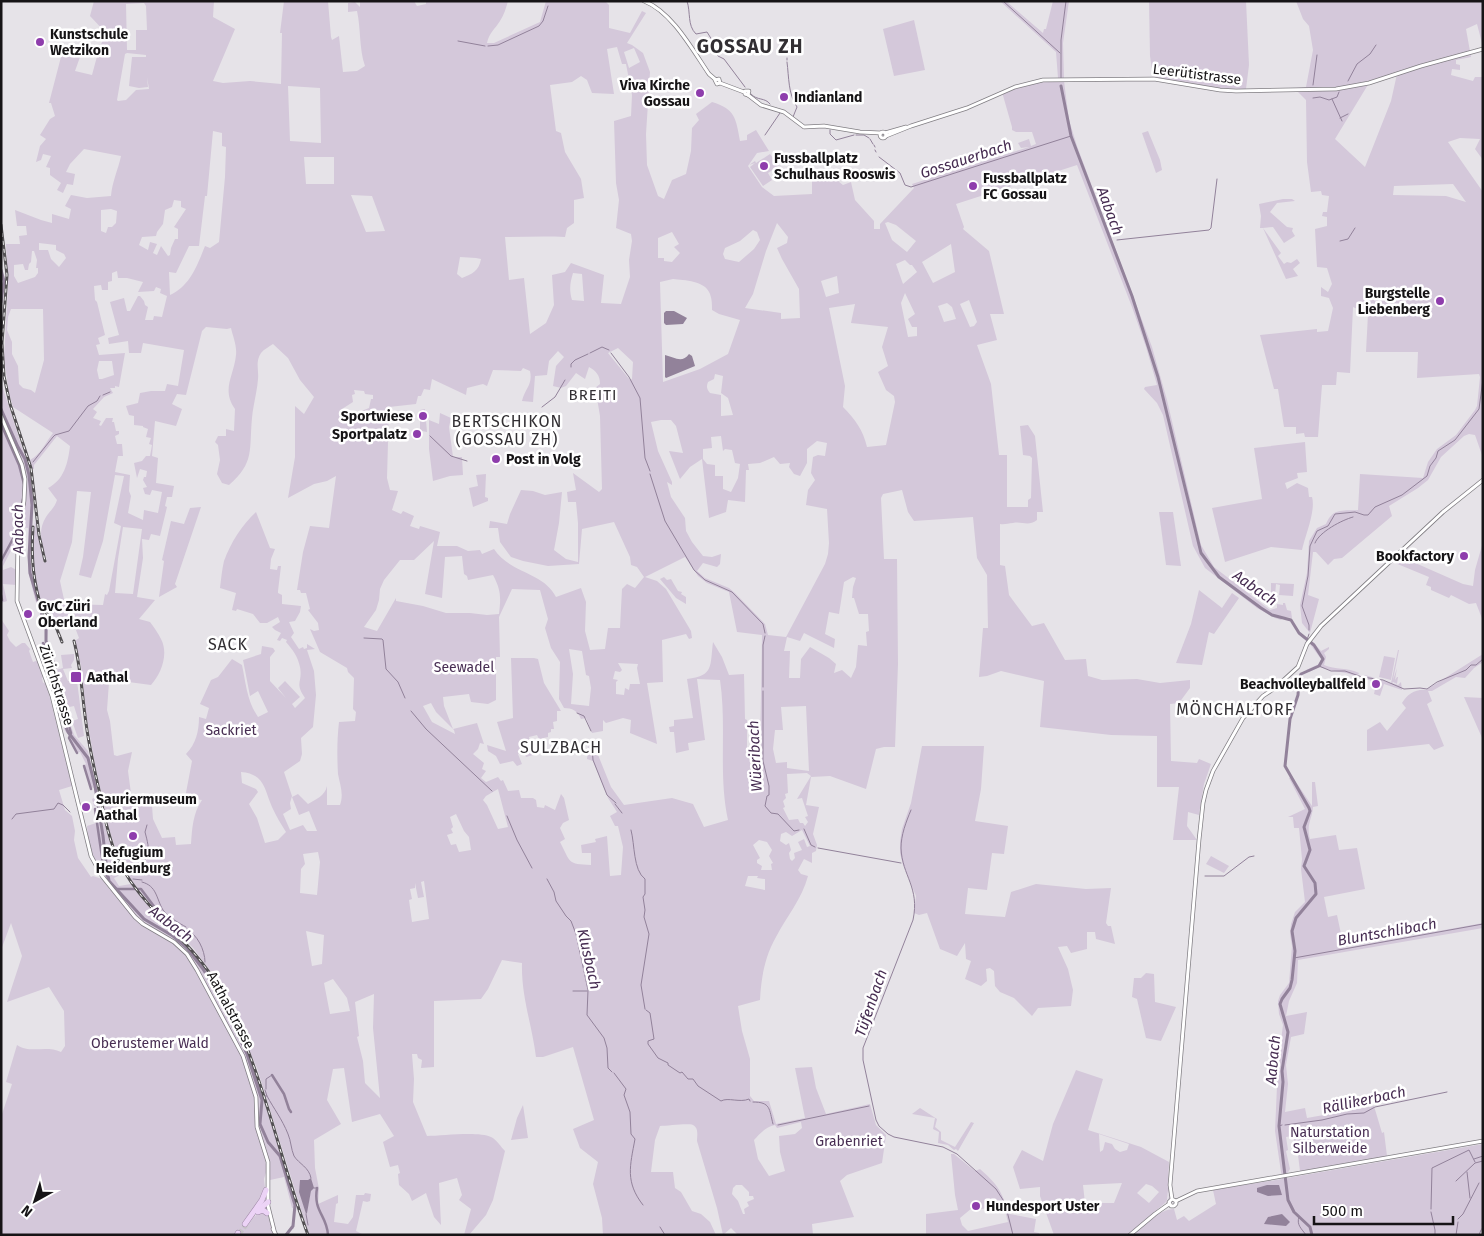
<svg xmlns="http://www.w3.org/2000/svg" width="1484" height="1236" font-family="'Fira Sans',sans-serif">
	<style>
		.green { fill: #d4c8da; fill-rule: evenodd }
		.water { fill: #92829a }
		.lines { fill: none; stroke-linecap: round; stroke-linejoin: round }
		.stream { stroke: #92829a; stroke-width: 1 }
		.canal { stroke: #92829a; stroke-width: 2.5 }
		.river { stroke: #92829a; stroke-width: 3 }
		.trunk-tunnel { stroke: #c7c4c8; stroke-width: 5; stroke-dasharray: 5 2.5; stroke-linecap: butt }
		.secondary-casing { stroke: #817e83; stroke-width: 4.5 }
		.trunk-casing { stroke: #9e89a6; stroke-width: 6 }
		.secondary { stroke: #fff; stroke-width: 3 }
		.trunk { stroke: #ecd3f6; stroke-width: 5 }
		.rail-casing { stroke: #535053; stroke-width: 3 }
		.rail { stroke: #fff; stroke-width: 1; stroke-dasharray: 4; stroke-linecap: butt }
		.poi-dot { fill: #8e3dac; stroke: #fff; stroke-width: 2 }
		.labels { text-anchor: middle; stroke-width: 5; stroke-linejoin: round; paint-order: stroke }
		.poi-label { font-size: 14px; font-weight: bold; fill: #161416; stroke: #fff; text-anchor: start }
		.street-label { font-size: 14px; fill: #161416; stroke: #fff }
		.park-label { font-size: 14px; fill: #482e53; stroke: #fff }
		.water-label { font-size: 15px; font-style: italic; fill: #462c51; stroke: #fff }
		.neighbourhood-label { font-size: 15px; letter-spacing: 1px; fill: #322f33; stroke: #fff }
		.quarter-label { font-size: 16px; letter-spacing: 1px; fill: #322f33; stroke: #fff }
		.district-label { font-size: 19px; font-weight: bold; letter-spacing: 1px; fill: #322f33; stroke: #fff }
	</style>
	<rect width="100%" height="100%" fill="#e6e3e8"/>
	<g class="green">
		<path d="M94,1H214L213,17L235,29L213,81L223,83L250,81L281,84L282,33H280L284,1H328L331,37L332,40L339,36L343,72L357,71L365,66C359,49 361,29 357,11L348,12V3L355,2L360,7V1H414L417,6L426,4V1H508C506,8 504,15 500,21C495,29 489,33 487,43H494L540,22L546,1H605L609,5V28L630,33L642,11L646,13L627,43L632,45L643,53L650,72L646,134L647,165L658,196L664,199L672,180L686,174L691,151L692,128L699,120L696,114L712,102C735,109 736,118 740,141L747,140V135L756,130L769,151L757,153L748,166L762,187L774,196L812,194V175C827,171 831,175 843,185L851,182L855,200L874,221V229H880V224L914,188L912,184L1029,147L1021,148L1018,143L1029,139L1031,146L1036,144L1032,132H1016L1012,130V127L1002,92L1033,83L1064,81L1069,120L1077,146L1152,347L1167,400L1201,545L1214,567L1270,610L1277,608V604L1283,605V603H1285L1287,610L1291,611L1292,618L1284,617L1281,620L1275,618L1257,608L1205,568L1193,546L1163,415L1157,403L1144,389L1145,387L1157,385L1146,347L1132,307L1077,165L956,204L964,227L963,229L989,251L1004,314H990L997,340L977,345L991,384L999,455H1007V507H1028V500L1031,498L1032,458L1030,456L1023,455L1020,426L1028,425L1035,436L1043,512H1037V520C1028,527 1022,521 1013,523C1008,523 1005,525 1000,524V565L1005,566L1009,595L1032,626L1044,623L1065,660L1086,659L1088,676L1102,680L1137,679L1160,683L1190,680V688L1179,703L1170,704L1171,761L1197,763L1199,759L1211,764L1204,784L1199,815L1188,812L1187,826L1197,840H1173L1179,787H1157V736L1111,735L1040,727L1044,681L1001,671L987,676L979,677L983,628H988L987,575L977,558L973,517L914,521L908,512L902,490L883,494L881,498L884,559H897L898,664L895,747H884L876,749L866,789L830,776L811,777L806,805L819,807L813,834L817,845L816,851L812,853V863L804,859L798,870L801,874L808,876C802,899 787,916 776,937C765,956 761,978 760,1000L738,1006L742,1031L750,1059V1096L754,1101H769L776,1124L805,1118L795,1068L812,1067L816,1088L826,1114L870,1104L876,1125L886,1135L882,1163L847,1175L840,1181L854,1217L812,1224L813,1235H738L731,1228L723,1235L717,1208L697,1141C697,1136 699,1128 693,1125C688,1123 667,1126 660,1126L655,1140L651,1172H673L675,1188L681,1192L692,1211L701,1214L710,1222L716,1235H603L602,1218L593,1184L598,1162L580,1148L573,1129L594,1120L573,1047L543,1057H536C532,1025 521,996 522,963L502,960L488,989L481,999L434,1001V1067L421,1068L422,1060L418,1058L417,1054H412L414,1079L413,1102L427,1136C442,1136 478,1131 491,1137C496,1139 501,1147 505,1151L493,1200L486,1215L469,1235H464L471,1209L459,1200L462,1195L457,1178L439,1183L441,1225L434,1217L426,1193L412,1201L409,1194L399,1185L398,1174L400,1173L398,1165L390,1167L383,1142L394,1136L380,1114L352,1122L344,1068L333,1069L327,1100L341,1124L314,1140L315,1168L319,1189L318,1204L338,1195V1203L336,1204L334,1222L348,1224L353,1217L356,1195H364L365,1193L371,1194L370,1201L367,1202L363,1201L356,1231L364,1235H309L257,1068L225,997L214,976L194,949L136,889L119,859L108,826L94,759L86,714L81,666L75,641L79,638L74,625L65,628L63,622L56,625C52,620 47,615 44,609C32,581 33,550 35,520L44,563L47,560C42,545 37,531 46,517C50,511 55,507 57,500L48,488C64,480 68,463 70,446L57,436L34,465V469H32L30,460C40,455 46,442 53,433L13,407L9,393L4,358L8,286L6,244H20L19,236L27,235L26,226H17L15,210L41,220L52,223V214L69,219L71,209L65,206L71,195L87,198L111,196C112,182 118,170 121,156L84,149L70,164L66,172L75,174L73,185L67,184L63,193L57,190L61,183L50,175V168L46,167L51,156L43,154L41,160L36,162L40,146L46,139L40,135L50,119L55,116L51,103H49L62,53L80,57L75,71L92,75L99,49L106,33L90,16ZM144,3L146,6L147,30H136V50H127L126,4ZM617,47L622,64H626L632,95L631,116L614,121L616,183L619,200L616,228L631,234L632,241L629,260L630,277L621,304L601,303L604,275L571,263L565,272L552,275L554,305L546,323L530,334L524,278L509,280L505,237C524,237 544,236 565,237L567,228L574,223V200L584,198L581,179L565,152L561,133L556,131L550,85L572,82L581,76L587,80L592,93L614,94L607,49ZM634,48L640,62L629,68L624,52ZM127,53L146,55V57H132L129,86L139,88L148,87L147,77L149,89L136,90L126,100L118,101L117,100L125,54ZM288,86L320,88L321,143L290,141ZM213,131L222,133V146L226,147L225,177L219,242L210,248L205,246C197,266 190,286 170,295L169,272L176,273L189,246H199L205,196H207ZM304,157H334V184H306ZM351,195L372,196L385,231L366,232ZM174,200L181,201V207L186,209L174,227L178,229V239H175L171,248L170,255L168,256L161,246L157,255L153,253L157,244L150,242L148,250L139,245L142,237L156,236L157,232L163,224L165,210L172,207ZM111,209L117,211L116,223L112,227H108L106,233L101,231V210ZM888,222L896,225L916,241L907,252L892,240L885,223ZM777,223L788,237L787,243L777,248L782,259L799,289L800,318L781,319V313L745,308L753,294L766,251ZM753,230L757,232L760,240L754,249L739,262L725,259L723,254L725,248L740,241ZM672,232L679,244L674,247L680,253L672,262L664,261V258H658V238ZM39,243L56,245V250L64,254L66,258L59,267L51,259L48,250H39ZM951,244L955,272L933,283L922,262ZM32,251H34L37,260L36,268H38V273L35,277L18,283L14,276V265L23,264L25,270H28L29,264L31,262ZM460,257L476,258L481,259C479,271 472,274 462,278L457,274ZM905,260L910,265H912L917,272L903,284L896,264ZM117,271L118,278H127L143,282L138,292L154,291L156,287L161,289L160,293L167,296L162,317L154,316L153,320H145L148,307L145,305L144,301L140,296H138L130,311H127L124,298L110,302L119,335L108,338L109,344L128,341L129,353H141L143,343L184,350L178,386L167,384L165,391H151L140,393L138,403L126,406L129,415L134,416V425L143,426V427L148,429L146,437L151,438L149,444L152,445L150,456H146L142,461L134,463L137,478L140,469L147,471L146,477H144L143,480L147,487L143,488L145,494L150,495L152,490L162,492L158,513L144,510L143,520L128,513L131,496L129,491L130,475L115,472L118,456H123L122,444H117L115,436L119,434V431H116L114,422H112L113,418H106L101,426L99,425L101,421L93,418L97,412L93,409L104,397L113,393L110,388H115V386L119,387L125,353L99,355L96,345L100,344L98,338L105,335L97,302L95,300L94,286L101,285L102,290H108V282L112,281V273ZM573,273L582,274L584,301L572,300C569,290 570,283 573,273ZM837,276L839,293L826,297L821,281ZM673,279C684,280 706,281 710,294C712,299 712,305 712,310L719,314L740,320L728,354L700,369L663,382L660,282ZM905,293L915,314L908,319L912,327H917V336L908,337L901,303ZM969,300L977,322L974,326L970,327L960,304ZM947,303L952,307L956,319L944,322L938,306ZM855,304L851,323L888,327L882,347L888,366L878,372L886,390L894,396L895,402L886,445L867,447C863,430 855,419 843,407L845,386L829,308ZM11,309H43L44,360L35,393L31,390L23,388L19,384L18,366L12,354V342L7,330L8,317ZM206,327L227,329L231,328C233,337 237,345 236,355C234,376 221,389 235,409L234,431L226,429V436H218L215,442L218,445L220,460L217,474L222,483L229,485C255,463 249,449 252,418C253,405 257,393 258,379C259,370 255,362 261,353C264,349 269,347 273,344L288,358L300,380L314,397L304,414L295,406V457L288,498L314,484L327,481L336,476L329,528L310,526L303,552L297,590H300L301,593H306L310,609L308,610L318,623L319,630L314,631L310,629L320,652L347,668L348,672L354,678L353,709L356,712L355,721L339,722C337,739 337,757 338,774C340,785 344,794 340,805H327V786C325,796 316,799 308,804L298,794L292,797L299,815L309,811L317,831H307L303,825L290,830L283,814L291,809L290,803L292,796L284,772L300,761L302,754L301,738L313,727L316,695L314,671L307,650L315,649L307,644V648L304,649L303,647L299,649L291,637L294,633L289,622L295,621L300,612L301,606L282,604V595L278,593V591L281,566H278L277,570L270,569L271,559L275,549L270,548L256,512C242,525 231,542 224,561C222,569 221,580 220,588L236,593L232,610L236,611L237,609L253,614L260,623H267L278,617L280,622L272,627L275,630L281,633L277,640L280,641L282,638L287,640L286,642C293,650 298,657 300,667C303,683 294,682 305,698L295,708L292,704L300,697L285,681L278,688L286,698L270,681V657L275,651L273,648L262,646L261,654L243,660L250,696L258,691L268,712L258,717C247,701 246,684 242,665L232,659L218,677L211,680L200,704L209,708L206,719L199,717C199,731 196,744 186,754L192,761L185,798L202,800C193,813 192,828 191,844L176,845L175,837L162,838L153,819L152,806L136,804L132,801L128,771L132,752L117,756L114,755L110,721L107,710L109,682L121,681L151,685C161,674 169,654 161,639C158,633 154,627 150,622L139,619L155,600L137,597L143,558L142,539L149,540L151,534L160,536L167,507L165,506L167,497H172L174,486L156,483L158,458L152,456L155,421L176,426L182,409L172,404L177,394L186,395L202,331ZM618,348L633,362L632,379L630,380L608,353ZM558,351L564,357L556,366L553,386L561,388L566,386L576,373L585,379L589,367C596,371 600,375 600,384L589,393L596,392L600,416L602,489L599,492L573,473L576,490L567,492L568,502H576L578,523V562L566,559L554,550L559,523L562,492L545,495L533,491L521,490L510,514L507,524L490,521L489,528H498L500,542L511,557L523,561L548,566L579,564L582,529L614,522L630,557L631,565L637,567L644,577L635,588L627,584L622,589L620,628H608L605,649L590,650L585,631L586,602L581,588L556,597C544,572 509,573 494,549L482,554L480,550L468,551L457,546H437L440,532L420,526L419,529L410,526L414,516L403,511L401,514L392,510L398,491L390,490L387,478L389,407L416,404L418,396H421L424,389L430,390L432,379L466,395L467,388L483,384L487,386L493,370L521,371L523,368L530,371C533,385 525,388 522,401L533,402L535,376L547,375L549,361ZM99,361H112L114,375L102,379H99L97,370ZM715,374L723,376L721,393L728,398L733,415L721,416V395L710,393C707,389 706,387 708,382L714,379ZM354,390L364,391L365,394L373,395V399H371L369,408L359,412L355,422L345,421L342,409L353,402L352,395L355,394ZM661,420H671L676,426L683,453L669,451L680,479L690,467L702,459L709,518L726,512L728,500L745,502L746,470H749L748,464L760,463L774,457L780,464L790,463L789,467L794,474L800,476L807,463V449L817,441L827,443L825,456L818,455L813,457L811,473L815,480L808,490L806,505L827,509L829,543L828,554L825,564L786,637L768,635L765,624L735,593L729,588L705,578L697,571L703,563L717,567L720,564L721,554L712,557L703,556L692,542L686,531L685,518L671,497L667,482L672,485V482L658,451L651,422ZM721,436L723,451L725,449L732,450L735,463L740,464L738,478L731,492L723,489V476H715V465L707,464L703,459V449L712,448L711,437ZM115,475L124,476L114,523L121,526L109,591L107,595L105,594L103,605L65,604L60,581L72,542L77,491L91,492L83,557L79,575L91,578L103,541ZM123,527L142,529L133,594L115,593L118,559ZM434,541L425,594L442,598L445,557L462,556L464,574L467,576L468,580L493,575C501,590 501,597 499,614L487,615L470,613H446L423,606L396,601V598L377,631L364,627L376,610L379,600L380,589L384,580L400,560H414ZM685,557L698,576L707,583L729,592L737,632L762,635L760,753L747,755V720L745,719L744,674L729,675L722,657L713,642C710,666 714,676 687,679L693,718L674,720V726L669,727L670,732H674L676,753L689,750L688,743L705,740L697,679L720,680C727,727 718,774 728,820L704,827L693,804L672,798L624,805L611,787L594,745L589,742L587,759L593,761L608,798L617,812L610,816L615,826H618L623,847L621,875L610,876L607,836L595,839L596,842L581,845L582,853H591V865C567,864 571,863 560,842L565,839L560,828L563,823L569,820L564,798L561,794L555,810L545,805L544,808L537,807L536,800L533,798H521L519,790L508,791L503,780L501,781L498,777L486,782L481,778L486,771L482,769L484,763L473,754L478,749L480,743L484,744L477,723L453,729L444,706L443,697L469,694L471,702L488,704L496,700V657H500L499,617L512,589L540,590L548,619L545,628L551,648L560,662L559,699L564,708C572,708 578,711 581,719L586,718L592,733L603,731V720L606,723L623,718L631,720L630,733L657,744L647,683L663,682L662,640L686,634L689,639L692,638L691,631L666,589L657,581L645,577ZM853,577L856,578L853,587L852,598H854L859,614H868L869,631L866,632L867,646L858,645L856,667L851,678L842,670L834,673L836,664L829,658L810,647L801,659L800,678H789L790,651H784L787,637L800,641L804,633L834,648L835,639L825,634L829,612L839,614L844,582ZM569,649L582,651L586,675L589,676L591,688L589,706L571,704L573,674ZM618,663L638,664L637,668L640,684H630L629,690L625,688L624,695L616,694V682L618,680L613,679L615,671L620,672L622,670ZM431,703L436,712L454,730L455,734L432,722L423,706ZM806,706L809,771L787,768V762L776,763L773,749L775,730H783L781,707ZM241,772C265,774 264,789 272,807C276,816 281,824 286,832L278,840L265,843L257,818L249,804L258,792L256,789L242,783ZM807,773L811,776L797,799L802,798L808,816L805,817L808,822L805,826L803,823H800L798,819L789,820L783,808L785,807L783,801L786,798L785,794L788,793L787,774ZM498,789L508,827L498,829L487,805L483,800L486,796ZM456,814L464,831L469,837L471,850L459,852L456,844L451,845L447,835L453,833L451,829L453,827L450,817ZM802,830L810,846L807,847L804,839L798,842L802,850L794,853L795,858L792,861L790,859L789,853L791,850L789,843L786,845L780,841L781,834L786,832L792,836ZM759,840L767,842L772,850L769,856L773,863L771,864L772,870H761L762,866L757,863V860L760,858L753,845ZM318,852L320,862L317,895L300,893L301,869L305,864L303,854ZM748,876H758L757,878L765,879V890L745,886ZM424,881L429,919L412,922L409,900L412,899L410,889L415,888V883L418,898L424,897L421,882ZM306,931L324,935L322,964L312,966ZM333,979L347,998L350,1011L330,1014L324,983ZM374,994L373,1028L380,1098L365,1083L363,1061L357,1037L359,1036L355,1002ZM801,1122L802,1128L795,1134L779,1136L780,1152L785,1171L769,1176L758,1159L754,1140C760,1133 766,1127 775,1125L777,1128ZM311,1178L313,1188L311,1191L306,1214L299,1189L301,1185L300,1180H308ZM736,1185H742L749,1192V1196H753L754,1199L747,1202L749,1206L744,1209L745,1214H743L738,1201L732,1194L733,1188Z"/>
		<path d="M1000,1H1006L1043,33L1044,29H1046L1053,1H1069L1063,43L1064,78H1058L1056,52Z"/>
		<path d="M1149,1H1246L1249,65L1246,89L1219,88L1153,77L1150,56Z"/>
		<path d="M1296,1H1483V47L1477,24L1466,29L1471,57L1456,60V64L1460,65V70L1452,69L1451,75L1473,81L1475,77H1483V160L1475,149L1480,139L1460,138L1448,142L1483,192V453L1482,455L1475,435L1469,434L1464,436L1441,457L1428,480L1418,488L1389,506L1392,516L1342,558L1334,559L1328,565L1316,552H1313L1308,595L1319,599L1310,633L1302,623L1300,605L1307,573L1309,541L1317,528L1326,524C1333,508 1341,511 1358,510L1360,474L1423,478L1428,462L1437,449L1456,435L1475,410L1477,406L1480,377L1479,374L1417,378L1418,352H1366L1368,314L1353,307L1350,373L1337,372L1336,385H1322L1318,437H1305L1304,433L1296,434V427H1284L1278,389H1274L1260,335L1317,329V332L1328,331L1333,308L1329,298L1321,296V287L1328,292L1332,284L1327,268L1317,267L1315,229L1327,226V217L1322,216L1323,212H1327L1329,196L1322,195L1321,191L1311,192L1307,162L1306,100L1298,92L1296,88L1306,87L1313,50L1309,26L1303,19ZM1397,74L1391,101L1365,167L1335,139L1369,83ZM1453,184L1466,202L1446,196L1393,195L1394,186Z"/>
		<path d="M914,20L925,70L894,76L883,29Z"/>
		<path d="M1148,131L1160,160L1162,170L1156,173L1142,133Z"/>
		<path d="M770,154L778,165H780L768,173L772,180L763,186L750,167L755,163L749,165L755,161L756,163Z"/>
		<path d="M1283,199H1292L1295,201L1277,203L1270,212L1287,227L1293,228L1292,231L1295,236L1284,243L1273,227L1263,228L1281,253L1278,256L1284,264L1287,262L1291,263L1297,259L1300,263L1293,269L1298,276L1286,279L1263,228H1260L1261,216L1259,204Z"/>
		<path d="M1,382L29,469L33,497L31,558L33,577L48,630L47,640L56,670L63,668L61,655L74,654V660L71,665L72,668L63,669L68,681H77L84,736L78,738L72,721L78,719L74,706L65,708L74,735L88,751L105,826L115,856L124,873L114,878L119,886L131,884C154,914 185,938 206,970C252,1038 273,1129 298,1206L292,1208L284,1177L270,1180L269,1166L260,1138L267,1169L264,1179L265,1188L260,1199L243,1224L247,1226L254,1217L260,1212L267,1214L276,1235H1V1117L12,1084L6,1082L17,1045C30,1054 46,1045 61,1052L65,1046L64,1011L49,987L7,1002L22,956L11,923L1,950V619L9,631L7,635L10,641L16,647L22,643H25L30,649L29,651L33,662L39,660L45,676L42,678L43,683L46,682L72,786L59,790L65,810L72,816L75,831L74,840L78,858L91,877L93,876L102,879L110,890L115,889L104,875L102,876L89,849L87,826L99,822L97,806H94L92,799L96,797L94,788L90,787L83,766L86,764L80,752L77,753L69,739V735L65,731L47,677V651L41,644L45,642V628L35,599L28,571V528L19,527L18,537L3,566V570L11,567L18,571L17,585L3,584L7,601L1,603Z"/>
		<path d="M425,409L427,432L422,431V437L413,436V431H420V410Z"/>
		<path d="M440,413L451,418L449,427L453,457H462L463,475L450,476L433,481L429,449V420L439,424Z"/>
		<path d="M1305,442L1307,472L1297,473L1298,478L1285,483L1287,489L1297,483L1308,488L1309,497H1312C1316,511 1305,536 1302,550L1271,547L1225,562L1212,508L1262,499L1254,448Z"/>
		<path d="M486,474L485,497L488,498V501L473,507L469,488L478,486L476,475Z"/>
		<path d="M201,507L175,584L177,587L159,597L164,561L162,560L171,521L184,524L190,508Z"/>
		<path d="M1159,512H1173L1181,566L1166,565Z"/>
		<path d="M1483,542V621L1476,603L1469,604L1451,595L1449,598L1431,590V587L1426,585L1429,577L1395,563L1399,558L1404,560L1408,557L1413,562L1463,584L1473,586L1475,570Z"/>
		<path d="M664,577L667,580L671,579L678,591L682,592L681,594L686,597V604L676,598L660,579Z"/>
		<path d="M1271,583L1294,584L1293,596L1279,595L1280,585L1276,584L1275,595L1271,594Z"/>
		<path d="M1199,590L1222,608L1232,593L1239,598L1214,634L1209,632L1202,665L1176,663L1191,624Z"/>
		<path d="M1312,641L1321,651L1329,647V649L1324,653L1326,657L1324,665C1335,670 1348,667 1359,673L1357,677C1345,671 1332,672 1319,667L1309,672L1306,670L1319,664L1321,659L1310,644Z"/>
		<path d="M1398,650H1399L1393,680L1397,668L1395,680L1397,677H1398L1397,684L1393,682L1392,683L1398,685L1401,682L1402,690L1384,684L1380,696L1374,694L1375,689L1371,687L1373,681L1361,678L1365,675L1391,683Z"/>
		<path d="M1483,654V662L1474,668L1465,678L1456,677L1432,691H1428L1432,701L1427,704L1444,746L1434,750L1429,744L1367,751V730L1380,722L1387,731L1406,708L1402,703C1408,694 1415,689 1426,690Z"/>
		<path d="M1384,656L1395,658L1391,680L1379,677Z"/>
		<path d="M511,658H534L538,659L544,683L561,711H557V721L553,722L554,729H551V732L548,733V737L539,739L537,735L529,737L533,755L526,757L524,752L518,754L522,764L517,766L513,761L500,764L496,756L488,751L487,745L506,751L497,722L513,718Z"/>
		<path d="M1464,697L1483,698V740Z"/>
		<path d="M922,746H984L981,789L975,821L1008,826L1004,854L992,853L987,890L968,888L965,914L1005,917L1011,892L1036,884L1086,889L1111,888L1106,923L1108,926H1111L1115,944L1096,939L1095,932H1087V949L1071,953L1067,946L1058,947L1068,969L1073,990L1071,1006L1038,1008L1032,1016L1014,998L1000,992L995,986L994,971L990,968L986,969L987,981L981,986L965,979L971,961L966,959L965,943L957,956L940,949L927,913L919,915L914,913L916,896L903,865L900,853V841L902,829L911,803Z"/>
		<path d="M1292,776L1312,806V782H1315L1318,806L1313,807C1312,820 1306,824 1310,839L1336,835L1339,850L1357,848L1365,889L1324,897L1328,917L1337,915L1344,948L1483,923V928L1298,960L1297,983L1289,1001L1286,1016L1307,1012L1304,1034L1291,1037L1286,1065L1288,1084L1285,1112L1305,1108L1307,1118L1374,1106L1382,1133L1384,1132L1387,1156L1305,1172L1300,1171L1298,1155L1300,1154V1145H1295L1293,1136L1286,1137L1288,1150L1286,1151L1290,1169L1287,1174V1178L1483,1144V1227L1480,1235H1134C1145,1225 1159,1209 1174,1209L1177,1220L1184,1216L1189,1221L1216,1204L1213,1190L1282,1179L1275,1131L1278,1064L1283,1025L1279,1014L1278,1001L1280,995L1289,983L1292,946L1290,934L1291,924L1295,912L1305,902L1301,869L1302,859L1299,828H1294L1293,817H1288L1305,809L1289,778Z"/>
		<path d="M1211,856L1229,866L1224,873L1206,864Z"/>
		<path d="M1146,973L1154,974L1155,1002L1176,1007L1161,1041L1146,1038L1137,999L1132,997L1134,978H1141Z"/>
		<path d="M1076,1070L1103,1079L1088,1130L1141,1147L1169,1162L1168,1187L1169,1177L1170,1198L1168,1203H1166L1169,1197L1168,1190L1167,1200L1165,1203L1127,1235H1054L1040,1196V1187L1020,1189L1013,1167L1022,1150L1043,1161L1053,1124ZM1099,1134L1129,1144L1127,1150L1120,1152L1115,1149L1112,1144L1105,1142L1103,1150L1100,1152ZM1122,1183L1114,1203H1085L1083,1185ZM1146,1184L1152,1186L1159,1192L1149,1203L1137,1193Z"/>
		<path d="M523,1105L528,1138L511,1140L517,1118Z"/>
		<path d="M920,1108L937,1119L935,1127L941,1132V1140L955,1147L971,1122L974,1123L958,1151L956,1149L954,1150L948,1145L938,1143L939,1132L933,1129L935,1118L912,1114Z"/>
		<path d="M951,1154H954L975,1171L980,1169C1000,1187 1000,1190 1010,1214L1036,1219L1034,1232L1039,1233V1235H926V1214L958,1210L955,1195ZM1003,1203L1008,1222L968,1231L962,1225L960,1218L972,1208L975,1211Z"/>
	</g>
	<g class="water">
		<path d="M666,311H674L687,318L683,324L666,325L664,323V313Z"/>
		<path d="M689,354L692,356L695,366L666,378L665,377V355C674,357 682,364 689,354Z"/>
		<path d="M311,1178L314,1188L311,1191L307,1213L306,1214L299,1192L300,1180H308Z"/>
		<path d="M1267,1185H1279L1282,1195L1268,1196L1257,1192V1188Z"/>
		<path d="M1282,1214L1290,1222L1286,1226L1264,1224L1268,1217Z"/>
	</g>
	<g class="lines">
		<g class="stream">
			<path d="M687,1C691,13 687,25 696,34L707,32L712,40L714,50"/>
			<path d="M1003,1L1060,53"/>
			<path d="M458,41L485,46"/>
			<path d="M488,46L498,45L539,26L543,21L548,6"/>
			<path d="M714,51L718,56L724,59L745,87"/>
			<path d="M787,58V60"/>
			<path d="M787,62C789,77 788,94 797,107L793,117"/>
			<path d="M1061,78V40L1066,1"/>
			<path d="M1348,81L1357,64L1370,54L1376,45"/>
			<path d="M1313,85L1317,55"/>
			<path d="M751,94C757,101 765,97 770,104"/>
			<path d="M1313,98L1320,97L1329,100L1337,97L1339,92"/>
			<path d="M1332,99L1342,121"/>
			<path d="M1340,118L1348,114"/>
			<path d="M830,130V134L836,140L854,135"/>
			<path d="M765,135L780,113"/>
			<path d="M856,135H864L869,138"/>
			<path d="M870,139L873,144"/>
			<path d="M874,145L875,147"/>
			<path d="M875,150L876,152"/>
			<path d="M987,151L990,150"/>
			<path d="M879,157L900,173L905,185L911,187L1071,136"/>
			<path d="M1117,240L1209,230L1211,228L1217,179"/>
			<path d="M1340,241L1348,239L1355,228"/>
			<path d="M590,353L602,347L609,350"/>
			<path d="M611,353L629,377L640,398L645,458L650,471"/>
			<path d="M571,367V364L575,360L588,354"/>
			<path d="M103,395L110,392"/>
			<path d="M542,407L555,397L565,380"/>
			<path d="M430,436L451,456L467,461"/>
			<path d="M33,462L53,437L55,435L69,431L88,406L97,401L100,396"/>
			<path d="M650,474L665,521L694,570L705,580L732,592L763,624L765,633"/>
			<path d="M1315,543C1319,532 1342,520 1353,517"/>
			<path d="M1309,630V625L1302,606L1308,576L1310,546L1317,531L1328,526L1335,514L1355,512L1364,515H1368L1375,507L1402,495L1427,476L1430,466L1436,458L1438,451L1455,440L1479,409L1483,379"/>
			<path d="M364,638L382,639L383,640L386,669L398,682L405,698"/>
			<path d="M1307,640L1309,634"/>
			<path d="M1319,666L1331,671H1345L1362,677L1383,680L1404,689L1420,688L1427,689L1437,682L1466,670L1471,665H1476L1483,659"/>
			<path d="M763,687V645L765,636"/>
			<path d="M763,691V761L769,786V795L767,796L765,806L771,813L778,814L794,831L799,830"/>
			<path d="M411,711L426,729L492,791"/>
			<path d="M577,713L584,716L591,731"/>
			<path d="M592,746L593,760L607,795L616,803"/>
			<path d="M615,804L622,813"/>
			<path d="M911,810C906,822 901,835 901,848C902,876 920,887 913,920L863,1048V1060L876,1120L879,1126L888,1134L894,1137L943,1147L957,1154L996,1189L1005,1203L1013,1235"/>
			<path d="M507,816L517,840L532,868"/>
			<path d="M12,819L16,814L54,809L58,803L63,805L70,812"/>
			<path d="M804,829L811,845L815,847"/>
			<path d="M631,830C635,845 633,870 645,879V894L643,897L645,910L644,917L649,934L641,985L645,1009"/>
			<path d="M818,848L901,863"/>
			<path d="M139,867C141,863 145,861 147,857C150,849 147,840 145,832L147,825"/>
			<path d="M1205,876H1224L1249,857L1254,856"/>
			<path d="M133,879L142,880"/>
			<path d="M547,879L554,892L556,901L566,916L571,921L576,934L588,990L587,1015L604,1038L607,1048L608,1068L612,1072"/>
			<path d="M142,882C157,886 156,898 163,910C168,917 179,923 186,927"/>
			<path d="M187,930C197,934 205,950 205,962"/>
			<path d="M1294,958L1483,924"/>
			<path d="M203,969L204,967"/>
			<path d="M573,991H587"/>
			<path d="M646,1010L650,1013L654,1039L648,1041V1044L658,1058L668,1063V1065L680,1073L682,1072L688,1079H693L698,1086L721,1101C728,1097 740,1103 749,1099L750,1101"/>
			<path d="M614,1073L626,1089L624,1095L630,1112L631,1134L635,1139C630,1166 625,1182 643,1205"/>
			<path d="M266,1089V1079L272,1075"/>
			<path d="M265,1090L267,1096H265"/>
			<path d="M267,1096C274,1109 282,1119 288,1134C291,1141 291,1149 294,1156C299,1164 309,1167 311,1178"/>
			<path d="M261,1097H264"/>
			<path d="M753,1102C771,1102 769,1109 773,1124"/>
			<path d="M778,1125L869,1106"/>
			<path d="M1285,1125L1322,1120L1347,1114L1364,1113L1375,1107L1447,1092"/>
			<path d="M1279,1126L1282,1125"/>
			<path d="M1474,1159L1483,1156"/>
			<path d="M1467,1172L1470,1198"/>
			<path d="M1456,1181L1475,1163L1483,1161"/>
			<path d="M314,1188H317"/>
			<path d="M1431,1209L1432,1168L1469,1150L1475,1162"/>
			<path d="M1431,1212L1435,1230V1235"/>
			<path d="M306,1214L308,1225"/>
			<path d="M1299,1217C1296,1225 1302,1229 1306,1235"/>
			<path d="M1458,1219L1463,1214L1479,1183"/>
			<path d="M660,1227L665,1235"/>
			<path d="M292,1228H293"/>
			<path d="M1482,1229L1483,1227"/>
			<path d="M1456,1235L1458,1222"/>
			<path d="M1479,1235L1481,1230"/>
		</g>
		<g class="canal">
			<path d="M1,424L19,465L24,484"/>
			<path d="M1,561L15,535L23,499"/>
			<path d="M1,595L2,600"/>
			<path d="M43,643L48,651"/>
			<path d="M50,657L54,662L66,716L71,733L69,738L77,753"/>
			<path d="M84,766L91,789"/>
			<path d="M95,809L104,871L109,879"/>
			<path d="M116,889H141L156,909L178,930H189"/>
			<path d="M272,1075L284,1094L289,1109L291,1112"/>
			<path d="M317,1188C313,1212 327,1215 328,1235"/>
		</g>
		<g class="river">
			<path d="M1061,86L1071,136L1132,296L1158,377L1201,553L1219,577L1261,608L1272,615L1291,620L1299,633L1314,645L1323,659L1319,666L1301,674L1299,680L1298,695L1290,719L1285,766L1309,808L1310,811L1304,827L1310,850L1304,866L1315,883L1316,894L1296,918L1292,931L1295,951L1292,980L1290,988L1282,999L1280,1004L1288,1032L1282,1071L1283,1082L1279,1126L1288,1200L1294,1212L1310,1227L1312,1235"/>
			<path d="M1,270L4,281L1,302"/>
			<path d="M1,409L18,447L25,459L29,475L32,505L29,556L30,573L46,628V641L49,652"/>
			<path d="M49,656L50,678L59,711L68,732L88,758L95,786L103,836L107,872L109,881L144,919L173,936L187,948L203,969L220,997L247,1054L262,1100L260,1124L268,1142L280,1156L295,1205L293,1226L286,1235"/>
		</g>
		<path class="trunk-tunnel" d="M239,1234L246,1225"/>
		<defs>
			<g id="secondary">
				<path d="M644,1C672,12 692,49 709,74L716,80"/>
				<path d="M720,83L719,79L715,80L717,84L720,83L744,92"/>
				<path d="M745,91H749L748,95L745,94Z"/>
				<path d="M748,95L761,105L784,112L804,127L824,126L860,132L881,133"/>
				<circle cx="883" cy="135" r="3"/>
				<path d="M885,133L906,127"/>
				<path d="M886,136L911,126L967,108L1015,87L1043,80L1154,79L1220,90L1236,91L1336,89L1369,83L1421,66L1483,49"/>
				<path d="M1,416L22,465L25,479L24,501L18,537L17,601L52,696L91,856L102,876L135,917L143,924L174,942L187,954L197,970L243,1056L256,1097L257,1127L268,1162V1206L274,1230"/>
				<path d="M1172,1199L1176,1201V1204L1174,1206H1171L1169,1202L1172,1199L1170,1185L1199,840L1203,803L1206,790L1213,771L1243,718L1263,696L1275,688L1298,667L1307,644L1321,626L1443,512L1483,480"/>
				<path d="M1176,1201L1197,1191L1483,1141"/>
				<path d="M273,1229L276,1235"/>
				<path d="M1130,1235L1155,1214L1169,1204"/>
			</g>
			<g id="trunk">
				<path d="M257,1211L268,1202"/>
				<path d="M258,1212L263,1210L267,1213"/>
				<path d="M245,1224L262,1200L266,1190"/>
				<path d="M237,1235L238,1233"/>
			</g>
		</defs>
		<use href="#secondary" class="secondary-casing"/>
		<use href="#trunk" class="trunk-casing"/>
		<use href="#secondary" class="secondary"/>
		<use href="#trunk" class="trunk"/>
		<defs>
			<g id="rail">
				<path d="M1,225L7,275L2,343L4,376L10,404L31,468L39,535L45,561"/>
				<path d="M33,527C31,559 33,582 43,613"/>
				<path d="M42,606L56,627L62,642"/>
				<path d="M74,641C81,668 82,695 86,723C89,746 94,768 99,790C103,811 107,832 115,852C136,906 189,936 218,986C262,1064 277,1152 308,1235"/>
			</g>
		</defs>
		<use href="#rail" class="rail-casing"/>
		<use href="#rail" class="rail"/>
	</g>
	<g class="poi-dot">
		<circle cx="40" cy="42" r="5"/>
		<circle cx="700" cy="93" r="5"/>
		<circle cx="784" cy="97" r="5"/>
		<circle cx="764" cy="166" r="5"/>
		<circle cx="973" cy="186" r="5"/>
		<circle cx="1440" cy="301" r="5"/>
		<circle cx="423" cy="416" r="5"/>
		<circle cx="417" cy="434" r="5"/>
		<circle cx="496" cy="459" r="5"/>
		<circle cx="1464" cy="556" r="5"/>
		<circle cx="28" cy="614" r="5"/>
		<rect x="70" y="671" width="12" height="12" rx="2.5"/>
		<circle cx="1376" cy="684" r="5"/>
		<circle cx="86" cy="807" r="5"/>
		<circle cx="133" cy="836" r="5"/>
		<circle cx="976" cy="1206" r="5"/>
	</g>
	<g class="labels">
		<g class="poi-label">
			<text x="50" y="39">Kunstschule<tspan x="50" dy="16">Wetzikon</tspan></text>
			<text x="690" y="90" text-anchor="end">Viva Kirche<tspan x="690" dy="16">Gossau</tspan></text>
			<text x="794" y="102">Indianland</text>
			<text x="774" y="163">Fussballplatz<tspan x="774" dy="16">Schulhaus Rooswis</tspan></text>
			<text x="983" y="183">Fussballplatz<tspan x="983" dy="16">FC Gossau</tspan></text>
			<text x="1430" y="298" text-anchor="end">Burgstelle<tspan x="1430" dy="16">Liebenberg</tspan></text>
			<text x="413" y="421" text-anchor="end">Sportwiese</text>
			<text x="407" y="439" text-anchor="end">Sportpalatz</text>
			<text x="506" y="464">Post in Volg</text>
			<text x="1454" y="561" text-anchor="end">Bookfactory</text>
			<text x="38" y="611">GvC Züri<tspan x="38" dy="16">Oberland</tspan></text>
			<text x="87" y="682">Aathal</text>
			<text x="1366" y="689" text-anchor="end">Beachvolleyballfeld</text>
			<text x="96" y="804">Sauriermuseum<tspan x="96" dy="16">Aathal</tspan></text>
			<text x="133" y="857" text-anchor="middle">Refugium<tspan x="133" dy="16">Heidenburg</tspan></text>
			<text x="986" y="1211">Hundesport Uster</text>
		</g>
		<g class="street-label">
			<text transform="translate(1197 74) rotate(7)" y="5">Leerütistrasse</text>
			<text transform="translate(57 685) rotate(72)" y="5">Zürichstrasse</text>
			<text transform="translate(231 1010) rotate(62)" y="5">Aathalstrasse</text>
		</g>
		<g class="park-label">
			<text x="464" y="672">Seewadel</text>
			<text x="231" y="735">Sackriet</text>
			<text x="150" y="1048">Oberustemer Wald</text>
			<text x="1330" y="1137">Naturstation<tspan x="1330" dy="16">Silberweide</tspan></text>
			<text x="849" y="1146">Grabenriet</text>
		</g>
		<g class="water-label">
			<text transform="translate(966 159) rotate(-18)" y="5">Gossauerbach</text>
			<text transform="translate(1110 211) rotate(70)" y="5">Aabach</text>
			<text transform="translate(18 529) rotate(-91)" y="5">Aabach</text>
			<text transform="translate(1255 588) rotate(35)" y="5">Aabach</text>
			<text transform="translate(755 756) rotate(-93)" y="5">Wüeribach</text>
			<text transform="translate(171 924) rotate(37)" y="5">Aabach</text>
			<text transform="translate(1387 932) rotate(-10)" y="5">Bluntschlibach</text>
			<text transform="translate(589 959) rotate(77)" y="5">Klusbach</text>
			<text transform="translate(871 1003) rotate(-71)" y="5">Tüfenbach</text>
			<text transform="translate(1273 1060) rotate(-85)" y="5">Aabach</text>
			<text transform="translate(1364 1100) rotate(-12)" y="5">Rällikerbach</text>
		</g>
		<g class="neighbourhood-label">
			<text x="593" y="400">BREITI</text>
		</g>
		<g class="quarter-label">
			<text x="507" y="427">BERTSCHIKON<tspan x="507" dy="18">(GOSSAU ZH)</tspan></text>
			<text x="228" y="650">SACK</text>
			<text x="1235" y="715">MÖNCHALTORF</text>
			<text x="561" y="753">SULZBACH</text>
		</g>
		<g class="district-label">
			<text x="750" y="53">GOSSAU ZH</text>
		</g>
	</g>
	<rect width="1484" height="1236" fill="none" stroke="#161416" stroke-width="5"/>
	<g transform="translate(35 1201) rotate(219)" stroke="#ffffff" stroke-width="4" paint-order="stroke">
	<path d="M0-4L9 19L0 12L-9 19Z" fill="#161416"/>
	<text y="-8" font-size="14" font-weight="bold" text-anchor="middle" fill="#161416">N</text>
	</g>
	<path d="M1314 1216v8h139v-8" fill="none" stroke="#161416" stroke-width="2.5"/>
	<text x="1322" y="1216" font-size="15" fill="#161416" stroke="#ffffff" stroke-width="4" paint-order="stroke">500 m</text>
</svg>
